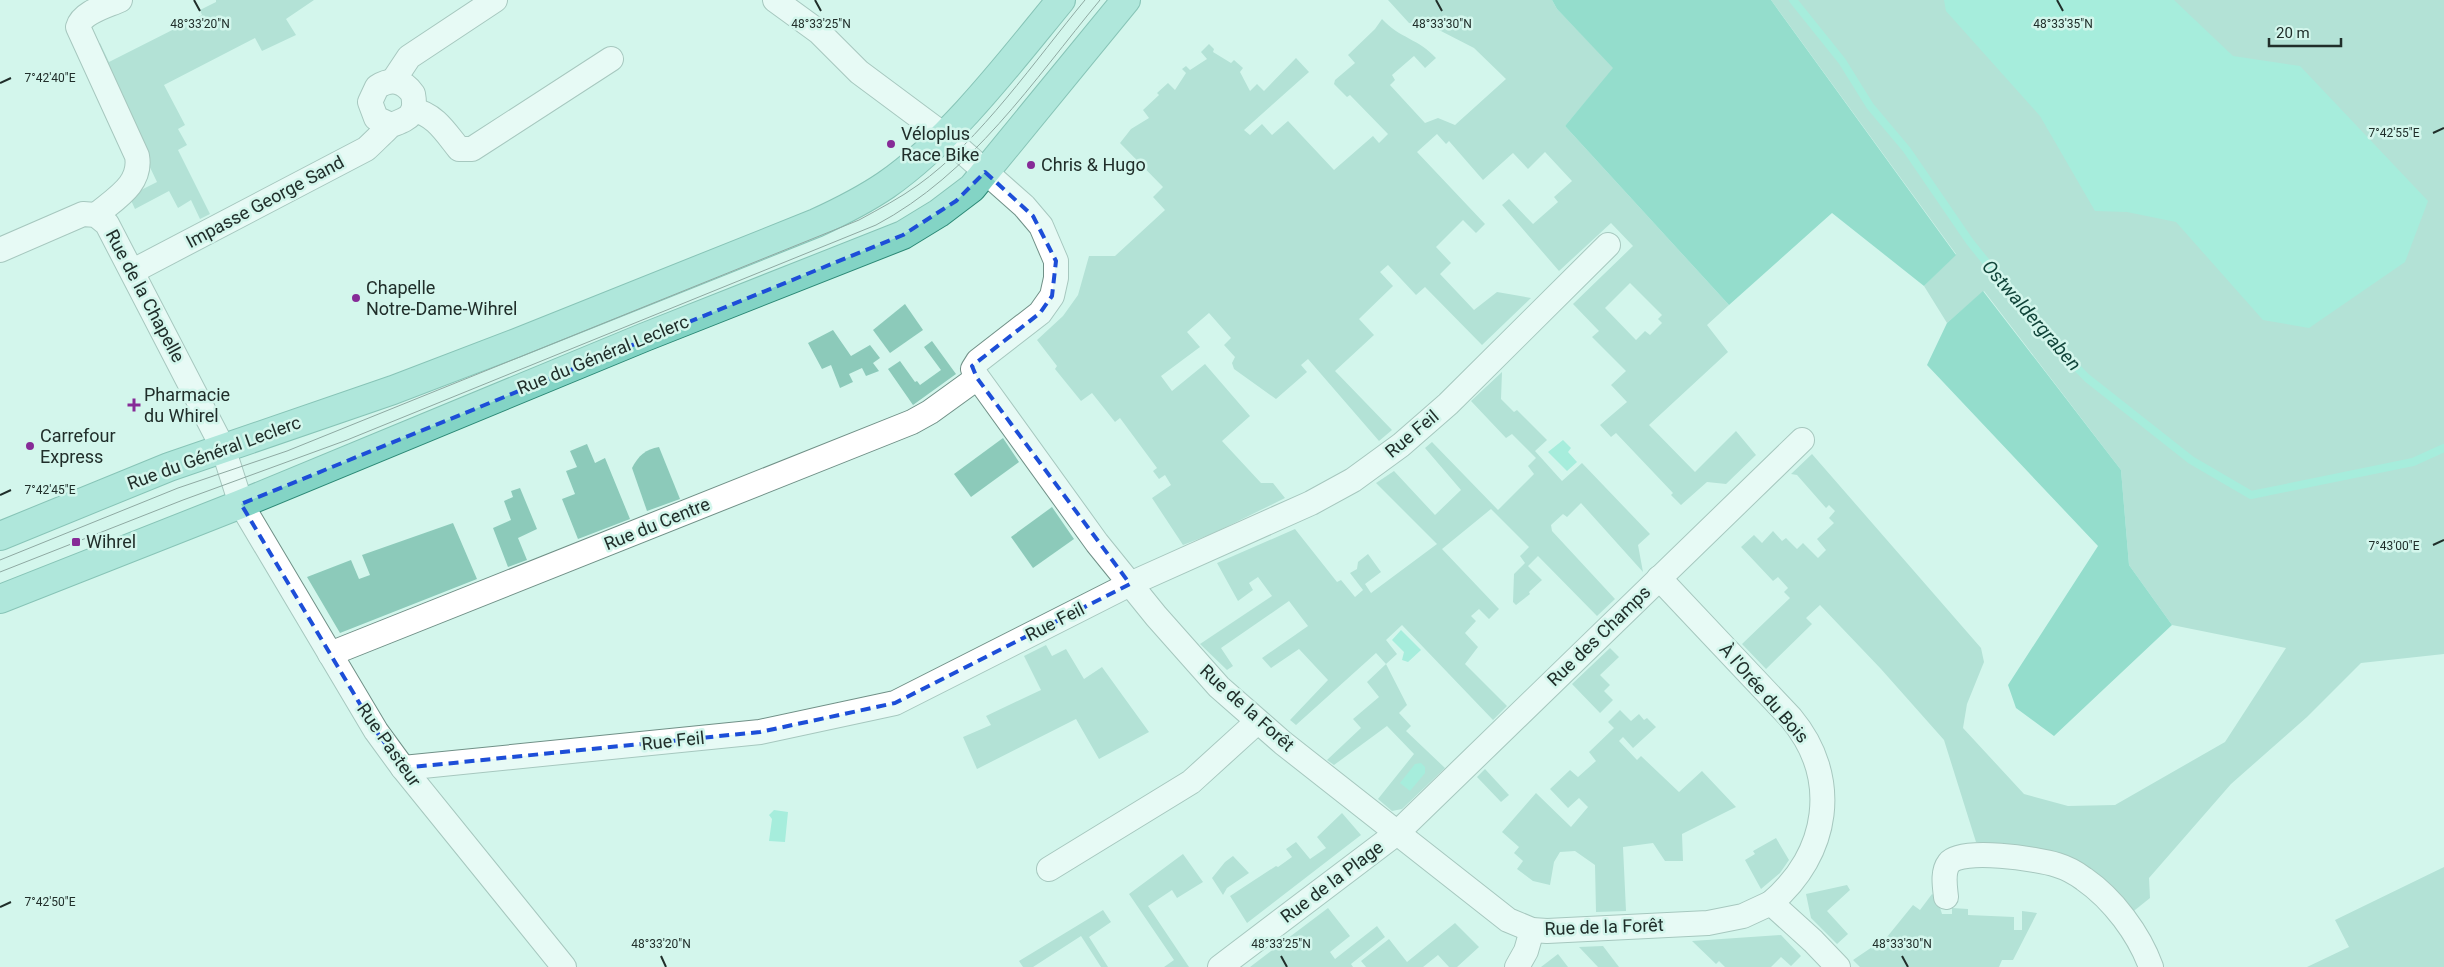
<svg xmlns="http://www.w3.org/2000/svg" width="2444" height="967" font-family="Roboto,sans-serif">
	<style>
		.green { fill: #8ccaba; fill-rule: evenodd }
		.forest { fill: #48bea5 }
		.water { fill: #6fe2c8 }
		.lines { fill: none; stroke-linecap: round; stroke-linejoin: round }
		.stream { stroke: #6fe2c8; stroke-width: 8 }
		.minor-casing { stroke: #709087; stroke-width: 26 }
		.major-casing { stroke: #2b8875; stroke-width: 30 }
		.minor { stroke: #fff; stroke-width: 24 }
		.major { stroke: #83d4c5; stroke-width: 28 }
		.tram { stroke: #3b4c47; stroke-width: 1 }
		.marked { fill: none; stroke: #1d4ed8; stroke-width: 4; stroke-dasharray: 10 6; stroke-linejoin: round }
		.ticks { fill: none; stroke: #202e2a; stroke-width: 2 }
		.poi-dot { fill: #862b97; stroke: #d3f6ec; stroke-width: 2 }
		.labels { text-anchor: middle; stroke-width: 5; stroke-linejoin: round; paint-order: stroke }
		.poi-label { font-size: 18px; fill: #202e2a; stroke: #d3f6ec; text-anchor: start }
		.street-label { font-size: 18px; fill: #202e2a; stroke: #d3f6ec }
		.water-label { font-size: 19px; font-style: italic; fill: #11453a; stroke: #d3f6ec }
		.ticks-label { font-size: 12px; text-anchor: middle; fill: #202e2a; stroke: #d3f6ec; stroke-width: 5; stroke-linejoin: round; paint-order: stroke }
	</style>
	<rect width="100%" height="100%" fill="#d3f6ec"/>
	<g class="green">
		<path d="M216,0H314L286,19L296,35L262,51L255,38L164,85L185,125L178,129L187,145L178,150L210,214L200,219L191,200L178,208L169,191L135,209L129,196L157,182L92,46L100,43L109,62L202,15L200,10L216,2Z"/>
		<path d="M1388,0H1552L1557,9L1614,68L1565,126L1729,305L1707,325L1728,352L1649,425L1695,472L1736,431L1756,455L1726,484L1707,482L1681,505L1671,495L1673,493L1616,433L1611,437L1600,425L1627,402L1611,385L1626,371L1592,337L1599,331L1573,304L1633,246L1611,223L1559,271L1502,205L1509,199L1533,224L1558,202L1554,197L1572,181L1545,152L1528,169L1513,153L1483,180L1449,141L1446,144L1437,134L1417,152L1485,224L1476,233L1463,220L1436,247L1451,263L1440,274L1474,310L1497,292L1531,298L1482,345L1425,287L1416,295L1388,265L1380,272L1393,286L1359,319L1374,335L1335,371L1392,430L1379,441L1308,359L1301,365L1307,372L1276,399L1234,369L1232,363L1235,357L1224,345L1231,338L1209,313L1187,332L1200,347L1161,376L1172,391L1205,364L1250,416L1222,441L1261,483H1273L1285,498L1214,533L1183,545L1152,498L1171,485L1165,475L1159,479L1153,471L1157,468L1120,418L1115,422L1092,393L1081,401L1055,369L1057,366L1037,340L1063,316L1078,295L1089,256H1115L1165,210L1153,197L1163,187L1120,143L1131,129L1149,118L1143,110L1159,95L1157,93L1168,83L1175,90L1186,73L1182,69L1186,66L1190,70L1207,59L1201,52L1209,44L1214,49L1213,52L1231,63L1234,60L1243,68L1240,72L1250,91L1257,84L1264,91L1296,58L1309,72L1244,130L1250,135L1262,124L1272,135L1288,121L1334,170L1373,136L1379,143L1388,134L1350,95L1347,97L1334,84L1335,80L1355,63L1348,55L1375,29L1382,19C1399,38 1419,39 1436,58L1425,68L1414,56L1392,75L1395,80L1390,85L1425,123L1438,118L1455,125L1506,79L1474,48L1437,29L1409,23ZM1630,283L1662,315L1658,319L1662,323L1650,335L1645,331L1636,340L1605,308Z"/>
		<path d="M1771,0H2444V654L2361,663L2307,717L2231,784L2149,878L2150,898L2130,914L2020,847L1976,842L1944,740L1881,669L1820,605L1806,618L1812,624L1766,669L1742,644L1790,598L1784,592L1788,588L1778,577L1773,581L1741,547L1754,535L1762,543L1773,531L1782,541L1786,538L1797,549L1803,543L1818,558L1826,550L1817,539L1834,523L1829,518L1835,511L1829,505L1826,508L1797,475L1791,474L1812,454L1981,648L1984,662L1967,704L1963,728L2024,794L2068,806L2115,805L2225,742L2286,648L2172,625L2129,565L2121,470L1984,291L1947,323L1924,286L1956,254Z"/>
		<path d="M905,304L923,330L890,353L873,330Z"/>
		<path d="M833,330L851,356L870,345L880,358L873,363L879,371L866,376L862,368L849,374L853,382L840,388L831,365L822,369L808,343Z"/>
		<path d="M932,341L956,374L913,405L888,369L900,361L915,382L917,381L920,385L941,370L924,347Z"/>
		<path d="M1502,372L1501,399L1514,412L1517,410L1547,440L1535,451L1562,481L1582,463L1650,534L1638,545L1643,572L1581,503L1567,517L1563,514L1551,525L1552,531L1615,599L1597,616L1538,556L1528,566L1542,580L1529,592L1530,594L1516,605L1513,602L1514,574L1525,563L1520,556L1529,547L1491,509L1442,549L1499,609L1489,619L1479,609L1471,616L1476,621L1465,633L1478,647L1465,664L1507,706L1493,720L1402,625L1386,640L1397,654L1386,664L1407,705L1399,713L1411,726L1406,731L1445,768L1402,809L1392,811L1378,799L1414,754L1387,726L1334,765L1327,760L1361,728L1353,719L1379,697L1367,682L1386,664L1376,653L1296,725L1290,720L1328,680L1299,649L1271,668L1262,658L1308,626L1289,601L1221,648L1233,666L1227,670L1200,644L1272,596L1258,577L1249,583L1253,590L1238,601L1217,563L1295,529L1337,582L1341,580L1355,597L1363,590L1350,573L1357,569L1358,562L1368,554L1381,572L1365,584L1371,593L1437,544L1376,483L1394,471L1435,515L1461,490L1425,448L1432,442L1498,510L1534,474L1528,466L1536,458L1512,434L1506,438L1471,401Z"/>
		<path d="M1003,438L1019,462L971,497L954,474Z"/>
		<path d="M587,444L595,463L605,458L630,519L578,539L562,499L575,494L566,471L577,467L570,451Z"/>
		<path d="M659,447L680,499L647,511L632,468C638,456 646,449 659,447Z"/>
		<path d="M520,488L537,529L518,538L527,560L508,567L493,528L511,520L504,501L513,497L511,491Z"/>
		<path d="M1052,507L1074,539L1033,568L1011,537Z"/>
		<path d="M453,523L477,579L340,633L307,577L351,560L359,579L370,575L362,555Z"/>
		<path d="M1046,645L1052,656L1066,649L1084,679L1102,667L1149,732L1099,759L1076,719L977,769L963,737L991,725L986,716L1041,690L1024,656Z"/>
		<path d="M1610,648L1619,657L1600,675L1610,685L1604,691L1613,700L1600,713L1572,684Z"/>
		<path d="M1620,710L1631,721L1639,714L1644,720L1647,718L1656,727L1633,748L1623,737L1619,741L1637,760L1641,756L1679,792L1702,771L1736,807L1682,834L1683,861H1665L1653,843L1623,847L1626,911L1596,912L1595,865L1575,851L1560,852L1554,862L1550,885L1533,881L1517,869L1523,861L1514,853L1519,847L1502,832L1536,793L1571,827L1588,807L1579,798L1568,808L1550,789L1570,770L1578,777L1596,761L1589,752L1614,728L1608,722Z"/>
		<path d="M1485,769L1509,795L1501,802L1477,777Z"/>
		<path d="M1342,813L1361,835L1247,923L1230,896L1276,866L1278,867L1292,857L1286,849L1296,842L1310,859L1326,848L1317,837Z"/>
		<path d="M1776,838L1789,860L1780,873L1761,889L1745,860L1755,854L1753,851Z"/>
		<path d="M1183,854L1203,882L1177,898L1172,890L1148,906L1189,967H1164L1174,960L1129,894Z"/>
		<path d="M1233,856L1249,873L1227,888L1223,895L1212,878L1225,862Z"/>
		<path d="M2444,867V967H2307L2349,947L2335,920Z"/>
		<path d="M1847,885L1850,890L1827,911L1848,934L1837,944L1811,918L1806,894Z"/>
		<path d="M1932,894L1937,898L1942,914H1952V908L1968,909V915L2014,917V930H2022V911L2037,913L2013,960H2002L1999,967H1860L1853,960L1887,937L1913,905L1920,910Z"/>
		<path d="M1328,908L1350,936L1330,952L1335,959L1377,926L1385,937L1351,964L1353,967H1250Z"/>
		<path d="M1103,910L1111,922L1089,937L1108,967H1101L1081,936L1033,967H1023L1019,961Z"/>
		<path d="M1455,923L1479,947L1457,967H1449L1438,955L1423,967H1366L1361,961L1389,939L1407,962Z"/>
		<path d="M1781,935L1801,956L1791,966L1781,957L1771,967H1725L1719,961L1716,964L1692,941Z"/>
		<path d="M1603,946L1619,967H1598L1579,947Z"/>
		<path d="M1558,954L1568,967H1541Z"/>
	</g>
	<g class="forest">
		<path d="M1552,0H1771L1956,255L1924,286L1832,213L1729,305L1565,126L1613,68L1557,9Z"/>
		<path d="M1983,291L2121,470L2129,565L2172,625L2054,736L2016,708L2008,685L2098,546L1927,365L1947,323Z"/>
	</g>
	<g class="water">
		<path d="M1944,0H2174L2233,56L2300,66L2428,201L2405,262L2309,328L2263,320L2176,222L2127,212L2095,211L2040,116L1946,11Z"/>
		<path d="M1563,440L1571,448L1568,452L1577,462L1567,471L1548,452Z"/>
		<path d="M1401,630L1421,650L1408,662L1402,660L1404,652L1392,640Z"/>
		<path d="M1421,763L1425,767V773L1410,791L1400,783L1415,764Z"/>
		<path d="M774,810L788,812L785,842L769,841L772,819L769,815Z"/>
	</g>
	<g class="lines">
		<path class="stream" d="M1793,0L1842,61L1870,106L1907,150L1970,242L2045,335L2087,378L2191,460L2251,495L2413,462L2444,448"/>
		<defs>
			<g id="minor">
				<path d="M775,0L819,32L859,72L945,136L1024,206L1041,226L1056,261V278L1052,296L1040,313L978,361L973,369L975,374L1097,543L1156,616L1219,687L1283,743L1508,920L1532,930L1547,931L1708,923L1743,916L1771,903L1813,941L1838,967"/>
				<path d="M393,81L409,57L495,0"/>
				<path d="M413,110C435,114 446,133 459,149H472L611,59"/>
				<path d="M96,215C116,198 142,184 137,156L78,27C82,12 107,6 120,0"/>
				<path d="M0,250L83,214L96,215L107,224L223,448L241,504L376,731L403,768L564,967"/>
				<path d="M133,271L366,149C372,144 389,126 392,125C409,118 417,116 413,94C403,80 391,78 377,87L370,102L376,118L391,125"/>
				<path d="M1659,578L1791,718C1841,778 1829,854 1771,903"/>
				<path d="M330,654L912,422L930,412L977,378"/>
				<path d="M403,768L760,732L895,703L1130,584L1311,503L1353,480L1401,445L1448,404L1608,245"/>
				<path d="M1049,869L1191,782L1257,722"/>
				<path d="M1946,897C1945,887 1942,872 1949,863C1961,847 2038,859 2057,865C2067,868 2076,873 2084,879C2113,899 2139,934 2151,967"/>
				<path d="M1220,967L1397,833L1802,440"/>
				<path d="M1517,967L1526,951L1532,930"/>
			</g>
			<g id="major">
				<path d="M0,536L169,467L393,390L516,343L816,223C840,212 864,200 886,185C952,139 1010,62 1061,0"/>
				<path d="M0,599L241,504L645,337L903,235L939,213L972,188L1126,0"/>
			</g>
		</defs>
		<use href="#minor" class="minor-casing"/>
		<use href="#major" class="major-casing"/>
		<use href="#minor" class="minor"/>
		<use href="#major" class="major"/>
		<g class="tram">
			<path d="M0,560L178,488L287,451L859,220C879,209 900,198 918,185C980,141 1036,59 1085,0"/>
			<path d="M0,572L183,500L347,440L876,225C972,174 1033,81 1100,0"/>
		</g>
	</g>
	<path d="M0 0H2444V967H0ZM985,172L1033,216L1056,261L1052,296L1040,313L972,366L977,378L1130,584L895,703L760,732L403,768L376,731L241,504L903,235L956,201Z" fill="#d3f6ec" fill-opacity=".55" fill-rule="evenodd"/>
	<path class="marked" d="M985,172L1033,216L1056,261L1052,296L1040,313L972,366L977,378L1130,584L895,703L760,732L403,768L376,731L241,504L903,235L956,201Z"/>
	<path class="ticks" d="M194,0L200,11M815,0L821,11M1436,0L1442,11M2057,0L2063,11M0,83L11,78M2433,133L2444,128M0,495L11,490M2433,545L2444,540M0,907L11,902M661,956L666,967M1281,956L1287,967M1902,956L1908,967"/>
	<g class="poi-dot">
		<circle cx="891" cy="144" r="5"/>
		<circle cx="1031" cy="165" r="5"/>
		<circle cx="356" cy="298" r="5"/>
		<path d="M131.5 397.5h5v5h5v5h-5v5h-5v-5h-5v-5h5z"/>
		<circle cx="30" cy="446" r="5"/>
		<rect x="71" y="537" width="10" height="10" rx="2.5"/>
	</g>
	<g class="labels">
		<g class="poi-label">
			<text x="901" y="140">Véloplus<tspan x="901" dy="21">Race Bike</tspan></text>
			<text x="1041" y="171">Chris &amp; Hugo</text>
			<text x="366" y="294">Chapelle<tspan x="366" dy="21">Notre-Dame-Wihrel</tspan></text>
			<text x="144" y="401">Pharmacie<tspan x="144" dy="21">du Whirel</tspan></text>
			<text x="40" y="442">Carrefour<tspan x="40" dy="21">Express</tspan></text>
			<text x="86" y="548">Wihrel</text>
		</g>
		<g class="street-label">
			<text transform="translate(265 202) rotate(-28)" y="6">Impasse George Sand</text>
			<text transform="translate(145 296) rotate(62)" y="6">Rue de la Chapelle</text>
			<text transform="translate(603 355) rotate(-22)" y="6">Rue du Général Leclerc</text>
			<text transform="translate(1412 434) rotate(-40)" y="6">Rue Feil</text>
			<text transform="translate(214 453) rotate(-20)" y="6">Rue du Général Leclerc</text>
			<text transform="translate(657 524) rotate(-22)" y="6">Rue du Centre</text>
			<text transform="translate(1055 622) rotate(-27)" y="6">Rue Feil</text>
			<text transform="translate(1599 636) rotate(-44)" y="6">Rue des Champs</text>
			<text transform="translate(1764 693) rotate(49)" y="6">À l'Orée du Bois</text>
			<text transform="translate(1247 708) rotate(42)" y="6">Rue de la Forêt</text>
			<text transform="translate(673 741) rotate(-6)" y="6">Rue Feil</text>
			<text transform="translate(389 745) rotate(55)" y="6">Rue Pasteur</text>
			<text transform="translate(1332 882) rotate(-37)" y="6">Rue de la Plage</text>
			<text transform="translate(1604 927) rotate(-2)" y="6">Rue de la Forêt</text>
		</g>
		<g class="water-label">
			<text transform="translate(2032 315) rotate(49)" y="7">Ostwaldergraben</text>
		</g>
	</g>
	<g class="ticks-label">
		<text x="200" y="28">48°33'20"N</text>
		<text x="821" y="28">48°33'25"N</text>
		<text x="1442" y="28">48°33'30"N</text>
		<text x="2063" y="28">48°33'35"N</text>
		<text x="50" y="82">7°42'40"E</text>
		<text x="2394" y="137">7°42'55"E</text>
		<text x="50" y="494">7°42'45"E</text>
		<text x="2394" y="550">7°43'00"E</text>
		<text x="50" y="906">7°42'50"E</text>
		<text x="661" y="948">48°33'20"N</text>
		<text x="1281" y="948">48°33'25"N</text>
		<text x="1902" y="948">48°33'30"N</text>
	</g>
	<path d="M2269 38v8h72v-8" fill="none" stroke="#202e2a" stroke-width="2.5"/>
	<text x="2276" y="38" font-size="15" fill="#202e2a" stroke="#d3f6ec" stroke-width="4" paint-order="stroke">20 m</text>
</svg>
